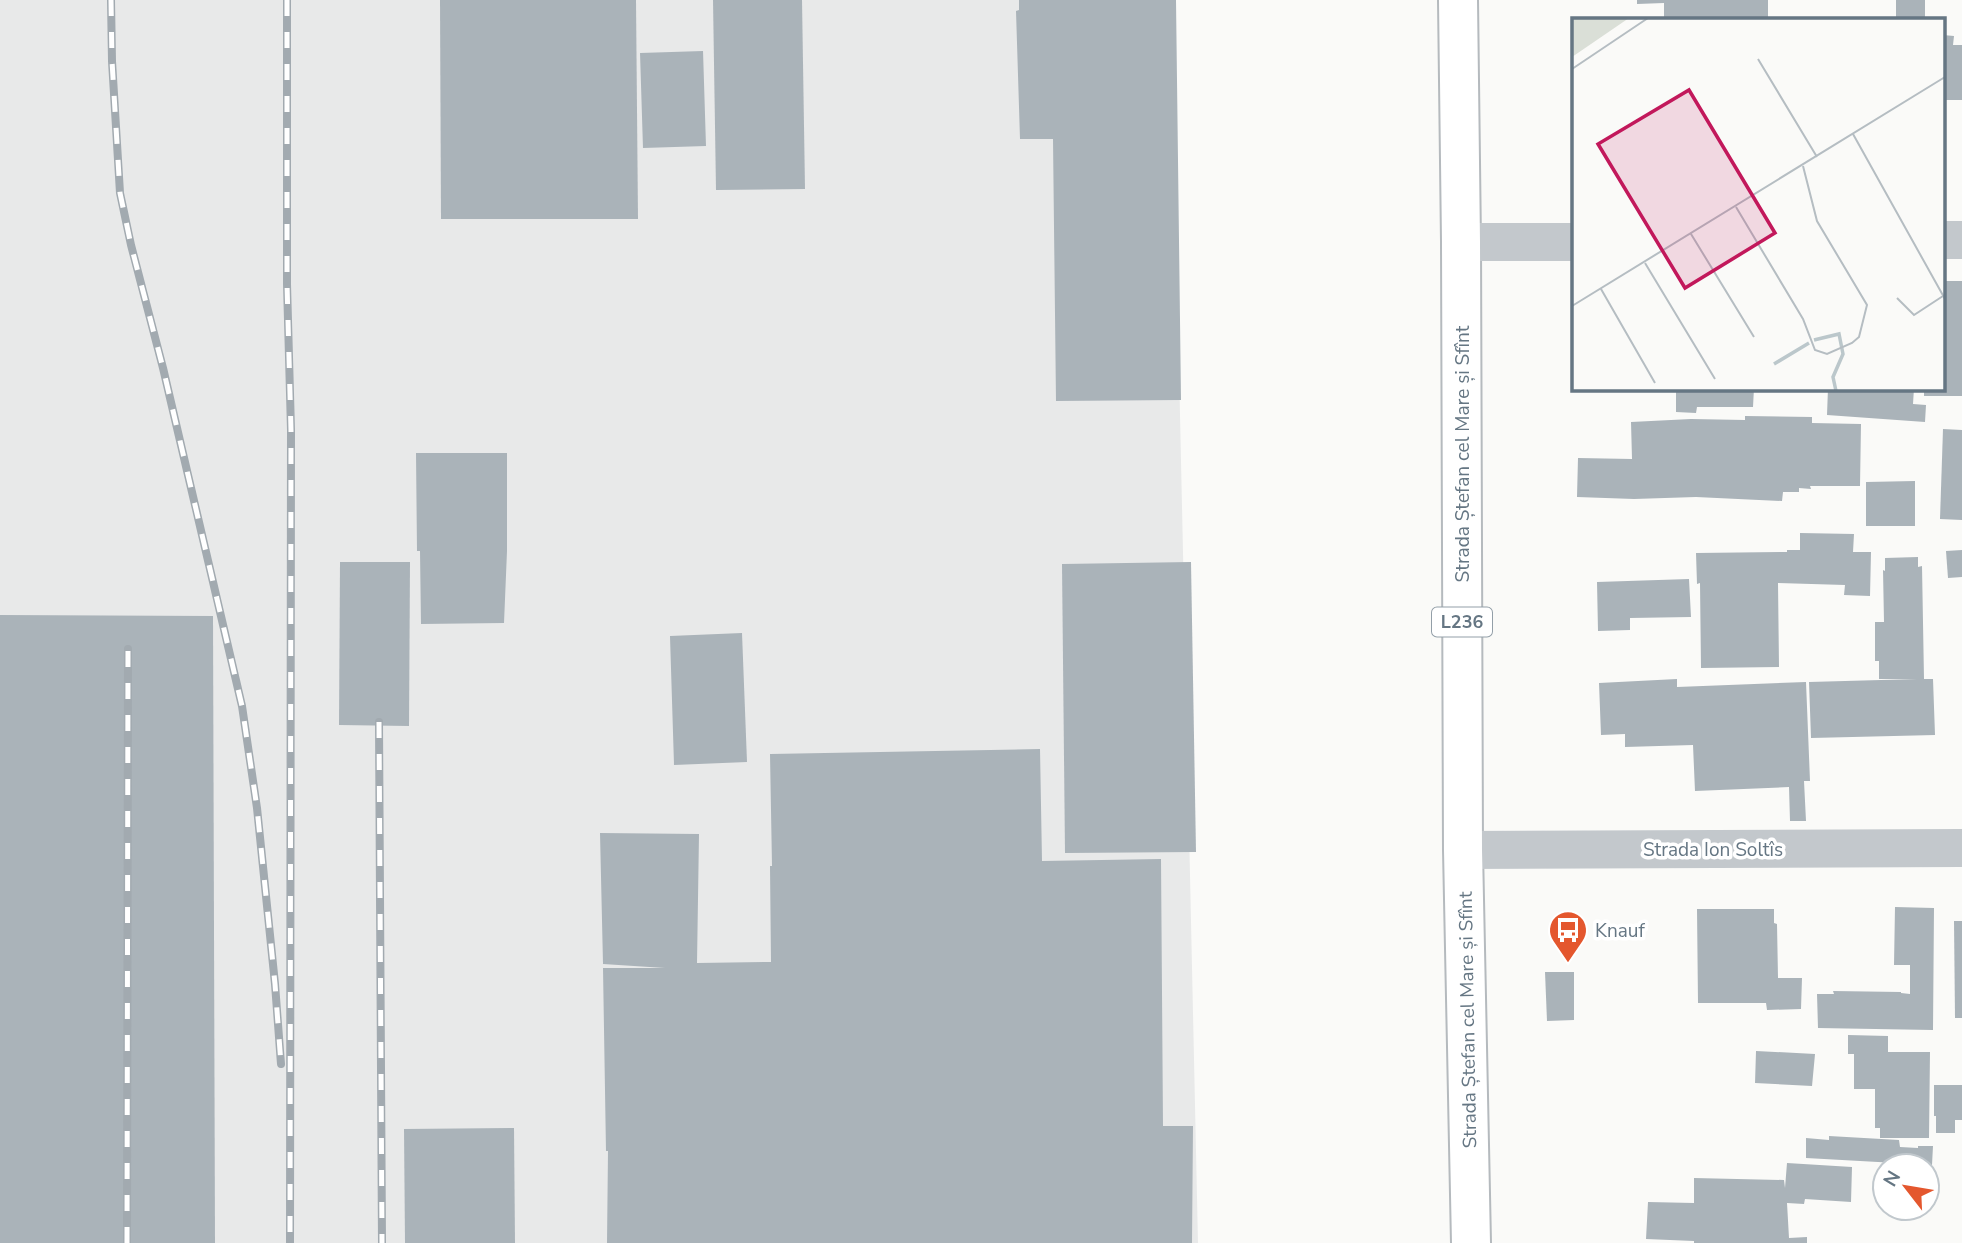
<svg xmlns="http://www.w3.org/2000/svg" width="1962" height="1243" font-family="'Nunito Sans',sans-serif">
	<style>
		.built { fill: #e8e9e9 }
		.building { fill: #aab3b9 }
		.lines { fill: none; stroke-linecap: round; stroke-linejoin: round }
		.primary-casing { stroke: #b5babe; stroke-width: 42 }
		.street { stroke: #c3c8cc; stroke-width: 38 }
		.primary { stroke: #fff; stroke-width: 38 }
		.rail-casing { stroke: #a2aab0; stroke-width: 8 }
		.rail { stroke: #fff; stroke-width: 5; stroke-dasharray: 16; stroke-linecap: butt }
		.labels { text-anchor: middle; stroke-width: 7; stroke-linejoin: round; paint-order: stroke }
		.shield { fill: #fff; stroke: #939fa8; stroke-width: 2 }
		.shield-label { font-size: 18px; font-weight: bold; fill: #657683 }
		.street-label { font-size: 19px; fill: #657683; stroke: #fff }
		.poi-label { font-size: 19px; fill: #657683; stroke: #fff; text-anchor: start }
		.inset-river { fill: none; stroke: #bbc7cb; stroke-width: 3.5 }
		.inset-road { fill: none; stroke: #b5bdc2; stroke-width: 2 }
		.view { fill: #c2185b; fill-opacity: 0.15; stroke: #c2185b; stroke-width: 3.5 }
		.inset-edge { fill: none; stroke: #657683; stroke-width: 3.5 }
	</style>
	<rect width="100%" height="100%" fill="#fafaf8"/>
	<path class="built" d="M0,0H1171L1198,1243H0Z"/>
	<g class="building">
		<path d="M440,0H636L638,219H441Z"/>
		<path d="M713,0H802L805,189L716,190Z"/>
		<path d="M1019,0H1176L1181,400L1056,401L1053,139H1020L1016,11L1019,10Z"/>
		<path d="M1637,0H1768V19H1664V3L1637,4Z"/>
		<rect x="1896" y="0" width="29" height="19"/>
		<path d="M1943,35L1954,36L1953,45H1962V100H1943Z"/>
		<path d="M703,51L706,146L643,148L640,53Z"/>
		<path d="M1943,281H1962V396H1924V388H1943Z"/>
		<path d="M1676,388H1754L1753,407H1697L1696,413L1676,412Z"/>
		<path d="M1828,388H1914L1913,404L1926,405L1925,422L1827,415Z"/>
		<path d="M1745,416L1812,417V423L1861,424L1860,486H1810L1811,489L1799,488V492H1783L1782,501L1696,497L1634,499L1577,497L1578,458L1632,459L1631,422L1691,419L1745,420Z"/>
		<path d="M1943,429L1962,430V520L1940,519Z"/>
		<path d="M416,453H507V551L504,623L421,624L420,551H417Z"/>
		<path d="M1915,481V526H1866V482Z"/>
		<path d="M1800,533L1854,534L1853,552H1871L1870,596L1844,595L1845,585L1778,583L1779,667L1701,668L1700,583L1697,584L1696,553L1787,552V550H1800Z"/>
		<path d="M1962,550V577L1948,578L1946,551Z"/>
		<path d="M1918,557V567L1922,566L1924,679H1933L1935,735L1811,738L1809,682L1917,679H1879V661H1875V622H1884L1883,570L1885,571V558Z"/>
		<path d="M340,562H410L409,726L339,725Z"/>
		<path d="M1191,562L1196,852L1065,853L1062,564Z"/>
		<path d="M1689,579L1691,617L1630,618V630L1598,631L1597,582Z"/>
		<path d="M0,615L213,616L215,1243H0Z"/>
		<path d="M742,633L747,762L674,765L670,636Z"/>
		<path d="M1677,679V687L1806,682L1810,781H1804L1806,821H1790L1789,787L1695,791L1693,745L1625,747V734L1601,735L1599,683Z"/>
		<path d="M1040,749L1042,861L1161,859L1163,1126H1193L1192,1243H607L608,1151H606L603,968H665L603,964L600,833L699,834L697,963L771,962L770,866H772L770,754Z"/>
		<path d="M1895,907L1934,908L1933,1030L1818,1028L1817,994H1834L1833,991L1901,992V993L1910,994V965H1894Z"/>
		<path d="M1697,909H1774V923L1777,924L1778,978H1802L1801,1009L1767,1010L1766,1003H1698Z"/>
		<path d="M1954,921H1962V1018H1955Z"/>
		<path d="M1545,972H1574V1020L1547,1021Z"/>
		<path d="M1848,1035L1888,1036V1052H1930L1929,1138H1880V1128H1875V1089H1854V1054H1848Z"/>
		<path d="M1756,1051L1815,1054L1812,1086L1755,1083Z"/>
		<path d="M1934,1085H1962V1120H1955V1133H1936V1116H1934Z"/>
		<path d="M514,1128L515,1243H405L404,1129Z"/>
		<path d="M1829,1136L1899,1140L1900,1147L1918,1148V1146H1933L1932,1165L1806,1158V1138L1829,1140Z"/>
		<path d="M1787,1163L1852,1167L1851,1202L1805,1199L1804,1204L1787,1203L1789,1238L1807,1237V1243H1694V1241L1646,1239L1648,1202L1694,1203V1178L1784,1180L1785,1188Z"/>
	</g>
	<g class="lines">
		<defs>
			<path id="primary" d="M1458,0L1461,242L1463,850L1471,1243"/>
		</defs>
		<use href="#primary" class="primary-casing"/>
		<g class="street">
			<path d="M1943,240H1962"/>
			<path d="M1461,242H1574"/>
			<path d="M1463,850L1962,848"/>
		</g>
		<use href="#primary" class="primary"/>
		<defs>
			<g id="rail">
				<path d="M111,0L112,61L120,193L131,245L163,368L242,706L257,808L275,984L281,1064"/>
				<path d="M287,0V284L291,430L290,1243"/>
				<path d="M379,722L382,1243"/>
				<path d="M127,1243L128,649"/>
			</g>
		</defs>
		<use href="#rail" class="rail-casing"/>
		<use href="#rail" class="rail"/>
	</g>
	<defs>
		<symbol id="bus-pin" viewBox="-11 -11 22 30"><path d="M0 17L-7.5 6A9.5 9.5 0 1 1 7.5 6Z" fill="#e4572e" stroke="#fff"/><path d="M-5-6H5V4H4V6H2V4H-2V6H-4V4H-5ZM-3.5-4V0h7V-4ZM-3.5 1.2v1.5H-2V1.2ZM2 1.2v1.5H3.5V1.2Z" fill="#fff"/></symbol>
	</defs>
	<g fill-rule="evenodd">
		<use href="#bus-pin" x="1546" y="908" width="44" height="60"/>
	</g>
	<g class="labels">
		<rect class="shield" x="1432" y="607.5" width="60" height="29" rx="5"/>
		<g class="shield-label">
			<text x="1462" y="628">L236</text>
		</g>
		<g class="street-label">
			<text transform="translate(1462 454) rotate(-90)" y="7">Strada Ștefan cel Mare și Sfînt</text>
			<text x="1713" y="856">Strada Ion Soltîs</text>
			<text transform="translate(1467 1020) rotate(-91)" y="7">Strada Ștefan cel Mare și Sfînt</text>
		</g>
		<g class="poi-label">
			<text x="1595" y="937">Knauf</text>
		</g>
	</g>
	<g transform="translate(1572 18)">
		<rect width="373" height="373" fill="#fafaf8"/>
		<path d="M0,0H57L0,39Z" fill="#dadfd7"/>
		<path class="inset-river" d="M242,322L267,316L271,336L261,359L264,373M202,346L237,325"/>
		<path class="inset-road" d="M186,41L245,139M0,51L76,0M281,116L373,281M164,189L231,301L243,332L255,336L280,325L287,319L295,287L245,203L231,148M119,216L182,319M73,245L143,361M29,271L83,365M325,280L342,297L371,278M0,288L373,59"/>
		<path class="view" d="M117,72L203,215L113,270L26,126Z"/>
		<rect width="373" height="373" class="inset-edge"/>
	</g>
	<g transform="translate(1906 1187) rotate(301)"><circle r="33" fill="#ffffff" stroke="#c1c8cd" stroke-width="2"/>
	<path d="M0-5L12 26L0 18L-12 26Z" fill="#e4572e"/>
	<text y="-10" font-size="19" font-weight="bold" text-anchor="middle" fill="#657683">N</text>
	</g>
</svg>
